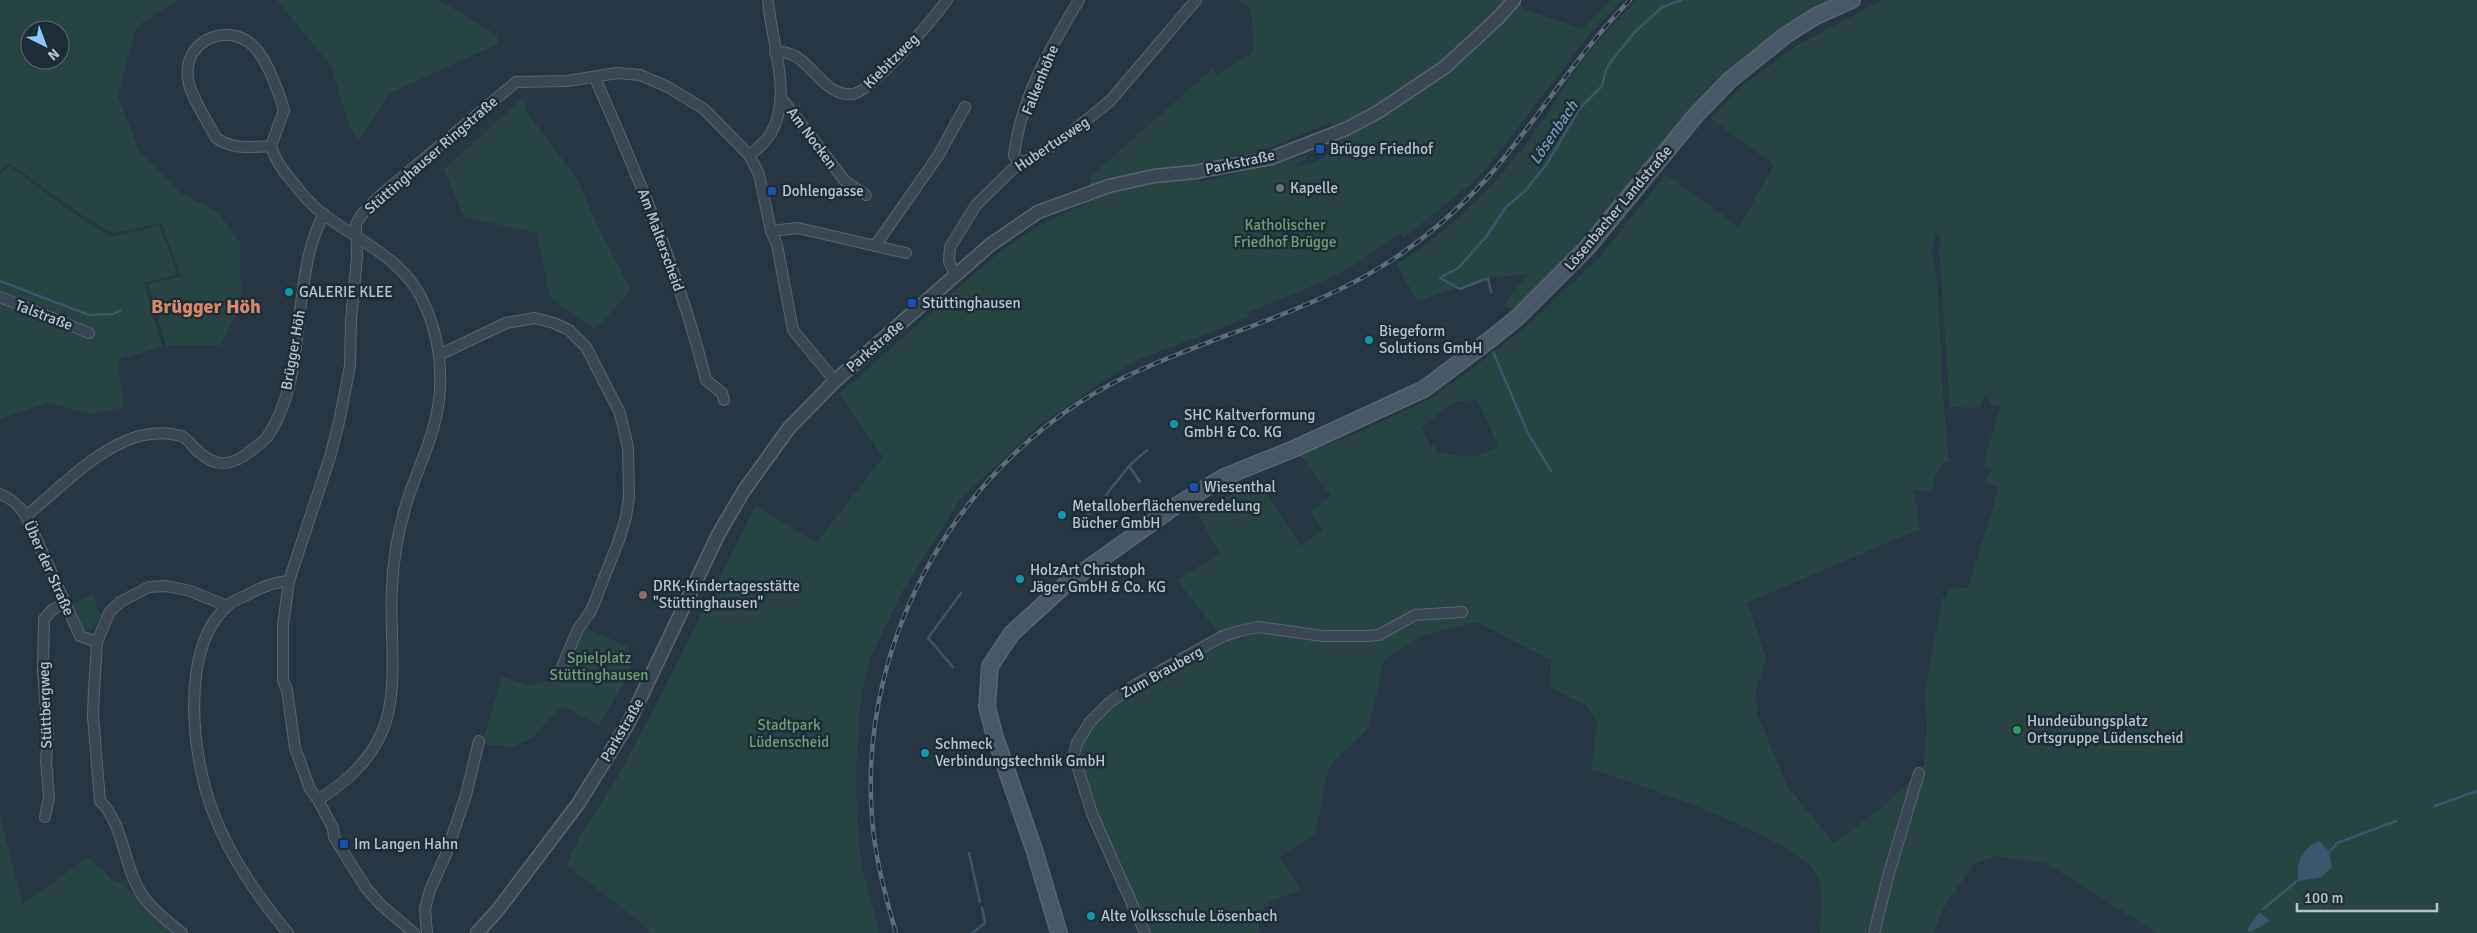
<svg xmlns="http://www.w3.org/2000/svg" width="2477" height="933" font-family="Signika,sans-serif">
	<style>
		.green { fill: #284443; fill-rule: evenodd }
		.water { fill: #3c576c }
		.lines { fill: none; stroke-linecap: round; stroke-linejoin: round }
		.stream { stroke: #3c576c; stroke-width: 2.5 }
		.minor-casing { stroke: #596670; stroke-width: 12 }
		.tertiary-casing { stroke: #596670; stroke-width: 15 }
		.secondary-casing { stroke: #596670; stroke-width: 18 }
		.minor { stroke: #3b4853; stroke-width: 10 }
		.tertiary { stroke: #3b4853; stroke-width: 12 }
		.secondary { stroke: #495866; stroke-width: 15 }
		.rail-casing { stroke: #5d6d7a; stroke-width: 4.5 }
		.rail { stroke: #1f2d38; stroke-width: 2.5; stroke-dasharray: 8; stroke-linecap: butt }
		.transit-dot { fill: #1a4fb4; stroke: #1f2d38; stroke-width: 2 }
		.worship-dot { fill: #6b7280; stroke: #1f2d38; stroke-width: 2 }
		.culture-dot { fill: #0f9aa8; stroke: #1f2d38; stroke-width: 2 }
		.education-dot { fill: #8d6e63; stroke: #1f2d38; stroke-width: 2 }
		.leisure-dot { fill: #2e9e5b; stroke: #1f2d38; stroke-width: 2 }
		.labels { text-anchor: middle; stroke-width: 5; stroke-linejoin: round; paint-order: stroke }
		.street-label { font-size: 15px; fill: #b8c3cc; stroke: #1f2d38 }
		.poi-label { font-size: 15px; fill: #b8c3cc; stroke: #1f2d38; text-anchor: start }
		.park-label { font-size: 15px; fill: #6f9e73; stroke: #1f2d38 }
		.water-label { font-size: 16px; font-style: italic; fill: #7897b0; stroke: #1f2d38 }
		.district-label { font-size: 20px; font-weight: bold; fill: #d88867; stroke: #1f2d38 }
	</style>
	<rect width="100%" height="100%" fill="#263743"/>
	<g class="green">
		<path d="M0,0H177L136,27L118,97L139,151L180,193L218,212L240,243L241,303L221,345L166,346L148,284L181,276L161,223L113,233L82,215L9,163L0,170ZM30,30H60V60H30Z"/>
		<path d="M277,0H439L497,35L498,44L390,93L359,141L350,128L331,66Z"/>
		<path d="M1238,0H1515L1525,10L1582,29L1611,0H1623L1590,34L1490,164L1469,185L1404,238L1400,233L1350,268L1308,288L1247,313L1249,317L1133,362L1038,426L960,500L903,590L871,657L867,671L861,696L856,765L857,817L862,869L880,933H651L639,921L566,865L581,834L617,778L648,720L756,505L816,543L883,457L839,394L996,255L1039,225L1087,203L1091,176L1212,69L1216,75L1254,51L1251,8ZM1330,123L1339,142C1327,157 1312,167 1293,166L1306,159V155L1200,182L1201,164L1272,147Z"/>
		<path d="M1637,0H1834C1740,43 1682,126 1617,202C1585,240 1550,275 1516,310L1503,305L1528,274L1488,278L1418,301L1396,265C1449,231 1493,188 1531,138C1551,111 1567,80 1588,53C1603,34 1620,17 1637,0Z"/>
		<path d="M1882,0H2477V933H2157L2046,863L1994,856L1973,865L1943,909L1934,933H1820C1820,917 1823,896 1819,880C1809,840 1631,782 1591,769L1597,721L1588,707L1550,687L1551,660L1476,622L1424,635L1384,659L1369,727L1329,766L1315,835L1280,857L1301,890L1273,900L1257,915L1260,933H1149L1106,840L1076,755C1081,745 1085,732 1092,723C1116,689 1179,665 1216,647V643L1224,640L1177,580L1220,553L1196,512L1257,480L1301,546L1323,530L1310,512L1331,496L1300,455L1355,434L1431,398L1478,364L1525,327L1599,258L1666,174L1739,227L1774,165L1710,118L1744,84L1796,46ZM1936,233L1941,236L1939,249L1950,407L1981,408L1985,394L1992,405L2000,407L1983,465L1991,469L1985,482L1999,488L1968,588L1947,589V598H1942L1925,691L1927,728L1923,769L1881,808L1834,843L1787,786L1757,713L1756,691L1766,658L1752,615L1746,603L1920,529L1914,490L1931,491L1935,477L1945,462L1949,463L1943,394L1938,293L1932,248ZM1477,400L1498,446C1473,463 1464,454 1437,453L1436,444L1431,446L1421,428L1454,402Z"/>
		<path d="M523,98L527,112L577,179L598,227L631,290L595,330L550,297L537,233L464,217L444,169Z"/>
		<path d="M9,166L79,217L112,237L159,225L178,274L144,283L162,346L118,360L124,407L91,414L49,403L0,419V174Z"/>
		<path d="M92,595L101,615L93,629L84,631L69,605Z"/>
		<path d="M584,627L628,647L631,672L599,725L562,706L533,737L514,747L482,744L502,677L530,686L561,677Z"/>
		<path d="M0,818L23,904L88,857L112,880L119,882L130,890L172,933H0Z"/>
	</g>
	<g class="water">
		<path d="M2319,841L2329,851L2332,867L2321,877L2299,881C2294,865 2303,847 2319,841Z"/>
		<path d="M2259,912L2270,921L2251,932L2247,930Z"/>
	</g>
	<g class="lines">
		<g class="stream">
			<path d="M0,281L89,315L113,314L121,310"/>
			<path d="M1491,292L1488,278L1460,289L1440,278L1458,268L1486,237L1506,207L1525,191L1546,165L1580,108L1602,86L1606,70L1612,60L1634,33L1662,7L1682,0"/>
			<path d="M1493,352L1528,433L1551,471"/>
			<path d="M1129,466L1140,482"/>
			<path d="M1106,495L1129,466L1147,450"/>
			<path d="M1082,520L1097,505"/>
			<path d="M953,667L928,638L961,593"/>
			<path d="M2435,806L2477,791"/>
			<path d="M969,853L980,902"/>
			<path d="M2329,853L2337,843L2396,821"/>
			<path d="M2263,909L2298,880"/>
			<path d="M972,933L985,923L982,908"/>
		</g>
		<defs>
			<g id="minor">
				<path d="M775,53C807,45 821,99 853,94C872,91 934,18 947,0"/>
				<path d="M595,78C638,176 680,275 706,380L722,393L724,400"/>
				<path d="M782,99L845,181L866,195"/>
				<path d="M271,146L284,110C278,90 270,67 257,50C232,19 182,39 188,79C190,96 208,122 216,138C233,150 251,147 271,146C275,160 282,170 292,181C301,193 311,205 323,214C357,240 400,257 421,297C437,329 443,365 439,400C435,434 419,466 408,498C399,527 393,557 392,588C389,630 400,693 382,732C368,763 346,782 318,800"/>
				<path d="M749,155C757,149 765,143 771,133C793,96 771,41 768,0"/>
				<path d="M1020,162L1014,156C1020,100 1050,48 1079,0"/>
				<path d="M771,231L798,228L906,253"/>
				<path d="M875,246L938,156L965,107"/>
				<path d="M955,275L949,261L950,247L976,205L1020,162L1032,159L1068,135L1110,101L1196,0"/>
				<path d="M0,297L89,333"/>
				<path d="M441,354L506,323L535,318L554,323L569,330L586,347L620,413L628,448L629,497L626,517L619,540L591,611L578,629L559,674"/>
				<path d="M0,494C12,499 19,505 26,516L80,636L97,642"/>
				<path d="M26,516C59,489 97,448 139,436C152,433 168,432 181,436C189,439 193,448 200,453C219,470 236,464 253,449C258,445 264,441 267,437C310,376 289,277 324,214"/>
				<path d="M45,817L49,797L46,761L48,735L43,670L44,619L52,610L65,603"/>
				<path d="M182,933C165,919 147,906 137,886C123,859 122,822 100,801L93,716L94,689L97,642L109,613L120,602L149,587L167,586L190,591L227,606"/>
				<path d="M288,933C257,896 230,857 213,812C192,758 179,650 227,606C232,601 241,598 247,595C261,587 273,582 289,581"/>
				<path d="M414,933L381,905L366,888L334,837L333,828L318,800L310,789L295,748L287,690L283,680V625L289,581L330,457L339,422L350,366L351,320L357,257L356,224L362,214L383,193L516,82L567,81L617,73L640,75L668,87L704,109L749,155L759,174L771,231L777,245L793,330L835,381"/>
				<path d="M427,933L425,909L430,890L446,854L466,795L479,741"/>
				<path d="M1145,933L1093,816L1077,766L1074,755L1077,743L1090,722L1110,702L1135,685L1221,637L1239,631L1258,627L1323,636H1368L1379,635L1415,615L1462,612"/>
				<path d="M1874,933L1889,873L1919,773"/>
			</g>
			<path id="tertiary" d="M477,933L497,911L578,804L629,722L718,535L743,492L789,428L835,381L990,245L1038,212L1109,186L1154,176L1195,172L1271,158L1346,129L1378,112L1445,67L1498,18L1514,0"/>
			<path id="secondary" d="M1059,933L1034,849L995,737L987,707L990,666L1012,633L1066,584L1174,507L1224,477L1296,448L1424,389L1492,338L1518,317L1587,248L1696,115L1730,80L1786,35L1816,16L1852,0"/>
		</defs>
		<use href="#minor" class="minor-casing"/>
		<use href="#tertiary" class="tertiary-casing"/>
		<use href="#secondary" class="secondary-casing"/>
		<use href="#minor" class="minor"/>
		<use href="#tertiary" class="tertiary"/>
		<use href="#secondary" class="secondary"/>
		<defs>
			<path id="rail" d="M896,933C885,895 875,857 872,818C858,637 961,457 1123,378C1214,334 1314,313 1398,256C1434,231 1467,202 1495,169C1542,113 1579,52 1630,0"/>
		</defs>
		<use href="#rail" class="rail-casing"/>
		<use href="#rail" class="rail"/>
	</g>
	<g class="transit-dot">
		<rect x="1315" y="144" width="10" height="10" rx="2.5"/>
		<rect x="767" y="186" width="10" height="10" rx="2.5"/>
		<rect x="907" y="298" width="10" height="10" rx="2.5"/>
		<rect x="1189" y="482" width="10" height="10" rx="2.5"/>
		<rect x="339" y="839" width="10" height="10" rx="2.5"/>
	</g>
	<circle class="worship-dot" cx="1280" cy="188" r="5"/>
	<g class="culture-dot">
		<circle cx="289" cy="292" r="5"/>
		<circle cx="1369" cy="340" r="5"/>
		<circle cx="1174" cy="424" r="5"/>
		<circle cx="1062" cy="515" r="5"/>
		<circle cx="1020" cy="579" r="5"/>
		<circle cx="925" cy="753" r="5"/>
		<circle cx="1091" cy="916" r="5"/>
	</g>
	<circle class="education-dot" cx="643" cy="595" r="5"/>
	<circle class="leisure-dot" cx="2017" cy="730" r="5"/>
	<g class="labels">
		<g class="street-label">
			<text transform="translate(891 61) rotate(-45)" y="5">Kiebitzweg</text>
			<text transform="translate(1040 80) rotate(-68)" y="5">Falkenhöhe</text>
			<text transform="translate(812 138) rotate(53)" y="5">Am Nocken</text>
			<text transform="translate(1052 144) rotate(-34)" y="5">Hubertusweg</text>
			<text transform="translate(431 155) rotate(-41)" y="5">Stüttinghauser Ringstraße</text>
			<text transform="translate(1240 162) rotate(-12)" y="5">Parkstraße</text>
			<text transform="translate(1618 208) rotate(-50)" y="5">Lösenbacher Landstraße</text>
			<text transform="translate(661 240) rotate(70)" y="5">Am Malterscheid</text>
			<text transform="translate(44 315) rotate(21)" y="5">Talstraße</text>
			<text transform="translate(875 346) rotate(-41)" y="5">Parkstraße</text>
			<text transform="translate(293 350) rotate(-80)" y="5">Brügger Höh</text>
			<text transform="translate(49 568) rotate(66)" y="5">Über der Straße</text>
			<text transform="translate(1162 672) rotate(-29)" y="5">Zum Brauberg</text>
			<text transform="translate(45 705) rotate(-92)" y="5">Stüttbergweg</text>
			<text transform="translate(622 730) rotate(-60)" y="5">Parkstraße</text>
		</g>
		<g class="poi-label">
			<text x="1330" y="154">Brügge Friedhof</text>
			<text x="1290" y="193">Kapelle</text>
			<text x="782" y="196">Dohlengasse</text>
			<text x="299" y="297">GALERIE KLEE</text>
			<text x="922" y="308">Stüttinghausen</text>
			<text x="1379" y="336">Biegeform<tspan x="1379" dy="17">Solutions GmbH</tspan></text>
			<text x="1184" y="420">SHC Kaltverformung<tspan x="1184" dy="17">GmbH &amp; Co. KG</tspan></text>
			<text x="1204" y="492">Wiesenthal</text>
			<text x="1072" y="511">Metalloberflächenveredelung<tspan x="1072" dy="17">Bücher GmbH</tspan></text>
			<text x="1030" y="575">HolzArt Christoph<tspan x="1030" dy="17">Jäger GmbH &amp; Co. KG</tspan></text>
			<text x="653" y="591">DRK-Kindertagesstätte<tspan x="653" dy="17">"Stüttinghausen"</tspan></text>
			<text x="2027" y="726">Hundeübungsplatz<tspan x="2027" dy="17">Ortsgruppe Lüdenscheid</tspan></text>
			<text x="935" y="749">Schmeck<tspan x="935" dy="17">Verbindungstechnik GmbH</tspan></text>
			<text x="354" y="849">Im Langen Hahn</text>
			<text x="1101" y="921">Alte Volksschule Lösenbach</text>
		</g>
		<g class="park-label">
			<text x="1285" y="230">Katholischer<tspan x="1285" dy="17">Friedhof Brügge</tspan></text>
			<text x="599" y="663">Spielplatz<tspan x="599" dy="17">Stüttinghausen</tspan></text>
			<text x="789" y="730">Stadtpark<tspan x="789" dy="17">Lüdenscheid</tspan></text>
		</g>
		<g class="water-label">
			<text transform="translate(1553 132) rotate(-56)" y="6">Lösenbach</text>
		</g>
		<g class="district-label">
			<text x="206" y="313">Brügger Höh</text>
		</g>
	</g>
	<g transform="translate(45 45) rotate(138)"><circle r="24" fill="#1f2d38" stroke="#5c6973"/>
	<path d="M0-4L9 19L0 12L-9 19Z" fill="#8fc8fa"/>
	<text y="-8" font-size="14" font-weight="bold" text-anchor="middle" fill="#b8c3cc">N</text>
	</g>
	<path d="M2297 903v8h140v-8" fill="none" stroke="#b8c3cc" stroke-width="2.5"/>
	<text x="2304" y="903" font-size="15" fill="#b8c3cc" stroke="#1f2d38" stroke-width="4" paint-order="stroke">100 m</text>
</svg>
